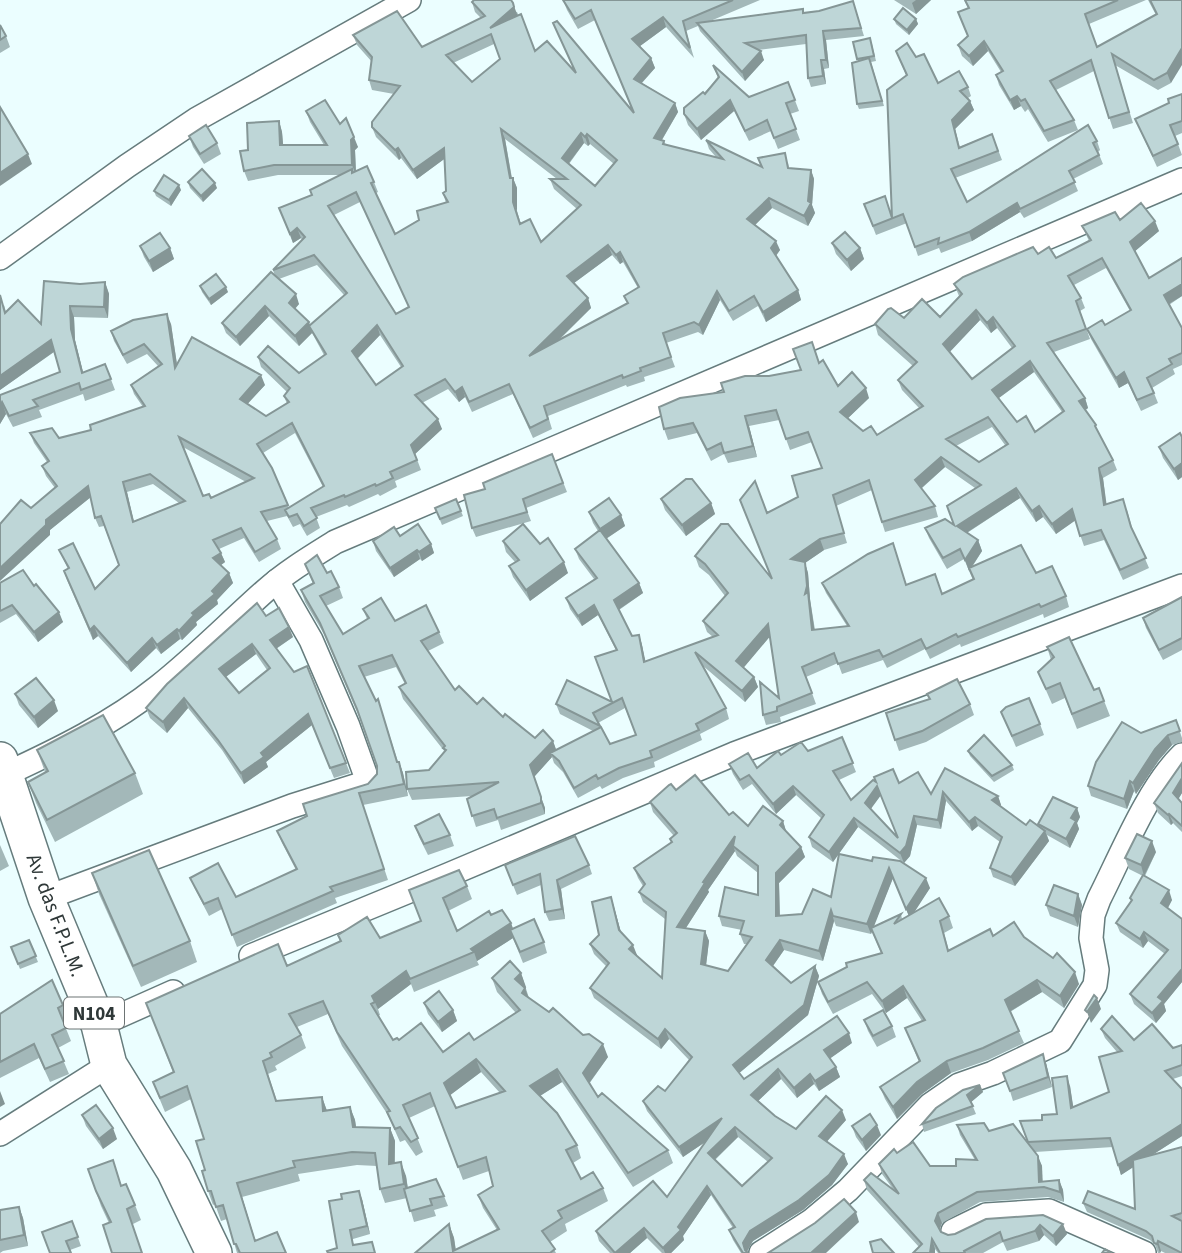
<svg xmlns="http://www.w3.org/2000/svg" width="1182" height="1253" font-family="'Source Sans 3',sans-serif">
	<style>
		.lines { fill: none; stroke-linecap: round; stroke-linejoin: round }
		.street-casing { stroke: #667c7d; stroke-width: 26 }
		.primary-casing { stroke: #667c7d; stroke-width: 38 }
		.street { stroke: #fff; stroke-width: 23 }
		.primary { stroke: #fff; stroke-width: 35 }
		.wall { fill: #a3b8b9; fill-rule: evenodd }
		.shaded-wall { fill: #859696 }
		.building { fill: #bed6d7; stroke: #859696; stroke-width: 2; fill-rule: evenodd }
		.labels { text-anchor: middle; stroke-width: 7; stroke-linejoin: round; paint-order: stroke }
		.shield { fill: #fff; stroke: #6d7474; stroke-width: 2 }
		.shield-label { font-size: 19px; font-weight: bold; fill: #2f3838 }
		.street-label { font-size: 21px; fill: #2f3838; stroke: #fff }
	</style>
	<rect width="100%" height="100%" fill="#ebfeff"/>
	<g class="lines">
		<defs>
			<g id="street">
				<path d="M0,258L127,166L197,119L409,0"/>
				<path d="M6,774C58,750 113,723 158,687C196,657 229,623 265,591C286,572 311,557 335,542L1182,180"/>
				<path d="M46,898L292,806L368,782L348,726L311,640L277,581"/>
				<path d="M251,956L448,875L734,754L1182,586"/>
				<path d="M99,1025L173,992"/>
				<path d="M0,1134L109,1065"/>
				<path d="M953,1231L986,1215L1049,1211L1144,1253"/>
				<path d="M761,1253L811,1221L848,1190L930,1105L959,1085L993,1073L1060,1041L1095,985L1097,970L1091,938L1093,915L1099,899C1121,856 1148,788 1182,755"/>
			</g>
			<path id="primary" d="M0,760L46,898L99,1025L109,1065L174,1170L214,1253"/>
		</defs>
		<use href="#street" class="street-casing"/>
		<use href="#primary" class="primary-casing"/>
		<use href="#street" class="street"/>
		<use href="#primary" class="primary"/>
	</g>
	<g class="wall">
		<path d="M563,0H760L708,22L819,11L853,1L864,36L826,40L829,68L824,69L826,84L811,87L808,78L806,44L757,50L764,60L745,81L700,31L698,26L686,31L694,58L666,27L640,46L651,58L655,68L642,83L675,103L678,112L662,140L664,141L666,145L716,157L709,149L706,140L761,166L758,158L788,163L789,168L811,170L814,179L812,205L815,213L808,226L772,208L755,225L780,250L776,256L798,290L801,300L766,322L758,306L733,321L720,300L703,335L698,332L666,343L675,367L644,377L645,381L627,387L626,385L548,416L552,429L533,438L513,394L472,412L465,397L459,402L448,389L422,403L442,429L415,454L421,470L395,481L397,487L380,496L378,494L349,507L347,505L316,517L320,528L307,536L300,524L293,527L287,516L267,521L277,539L281,549L259,562L244,538L219,549L225,562L221,565L229,573L233,583L217,600L218,604L196,622L197,625L182,640L180,639L161,654L156,648L131,672L98,636L93,640L67,580L64,571L68,569L59,550L95,589L119,565L104,526L99,527L95,518L91,497L50,530V535L31,508L55,488L46,476L42,466L47,462L34,443L30,433L59,438L91,430L143,407L134,394L131,385L158,366L147,354L127,364L114,341L111,331L171,324L177,365L265,385L247,404L266,416L287,404L284,396L287,392L261,367L258,357L299,373L324,355L312,333L299,346L269,316L240,346L226,333L222,323L275,276L273,270L302,240L301,238L293,243L279,208L311,195L340,175H278L248,181L244,171L248,150L279,121L282,132L283,145H324L310,122L306,111L340,124L358,147L355,150L356,171L374,182L378,192L376,193L395,234L446,203L443,193L446,191L444,159L417,179L401,158L399,160L376,137L372,127L394,94L372,90L369,80L372,62L357,45L353,35L422,47L481,18L475,12L472,2L517,12L535,51L574,70L553,23L633,112L595,20L578,29L567,10ZM494,44L500,59L472,82L453,63ZM505,139L557,179H550L554,189L577,209L541,242L521,224L517,211V188L513,178H512ZM584,143L588,146L590,144L614,164L595,186L569,164ZM360,202L409,307L396,314L334,215ZM612,255L620,264L623,262L638,288L624,296L627,304L558,341L591,308L588,298L574,283ZM317,265L344,295L310,326L309,322L295,309L299,304L279,279ZM380,335L401,367L376,385L357,359ZM295,433L323,487L289,508L272,468L263,453ZM183,447L246,482L211,498L203,496ZM153,484L179,503L134,521L127,492Z"/>
		<path d="M894,0H931L916,14Z"/>
		<path d="M964,0H1146L1089,24L1097,47L1156,15L1148,0H1182L1171,83L1158,90L1115,65L1133,123L1113,129L1094,71L1056,90L1074,120L1078,130L1048,142L1028,109L1025,112L1021,106L1014,110L999,85L996,75L1001,72L988,51L973,66L962,56L958,45L967,36L968,8Z"/>
		<path d="M894,19H916L918,24L909,35L896,24Z"/>
		<path d="M0,25L6,36L10,47L0,53Z"/>
		<path d="M853,42L872,44L876,61L871,62L884,106L859,109L857,104L858,61Z"/>
		<path d="M896,51L916,57L938,83L968,87L971,96L968,98L970,101L974,110L955,129L959,147L992,134L1002,160L955,178L967,202L1097,141L1100,150L1098,152L1103,164L1073,179L1078,191L1024,218L1020,212L972,241L941,253L939,248L918,256L907,223L876,235L864,204L892,217L906,75Z"/>
		<path d="M713,65L749,97L788,82L799,111L790,114L800,140L778,149L771,131L749,141L734,111L701,140L688,125L684,114L718,78Z"/>
		<path d="M1182,94V133L1175,136L1182,155L1157,167L1135,119L1169,103Z"/>
		<path d="M189,136L217,143L221,154L204,164L193,147Z"/>
		<path d="M188,182L217,188L203,202L190,188Z"/>
		<path d="M181,190L171,206L156,196L154,191Z"/>
		<path d="M1120,220L1159,231L1135,251L1149,278L1182,258V296L1169,305L1182,328V365L1173,369L1175,374L1152,388L1158,403L1141,411L1128,383L1119,388L1091,339L1087,329L1105,325L1130,311L1106,268L1074,285L1081,298L1085,308L1080,311L1090,339L1054,352L1085,398L1088,408L1085,410L1113,460L1117,470L1103,478L1106,504L1127,510L1133,531L1149,568L1123,580L1104,540L1084,546L1075,520L1056,534L1043,517L1036,522L1020,498L967,533L978,540L982,551L972,567L1036,573L1066,596L1069,607L1044,618L1043,614L961,647L960,644L930,659L925,649L887,668L883,660L842,674L838,663L806,677L816,704L780,717L781,722L766,725L763,715L779,698L770,636L743,668L754,677L758,687L745,702L702,665L726,708L729,719L700,734L702,740L654,762L655,767L623,778L602,789L600,786L578,798L563,772L554,763L552,757L534,777L545,808V814L501,830L498,820L476,827L467,799L472,796L412,800L407,789L429,770L445,752L403,699L399,687L405,684L396,667L364,677L376,701L378,699L398,762H399L403,773L408,796L363,805L388,880L335,898L337,903L237,947L222,909L209,916L195,889L190,878L236,897L296,870L282,843L277,831L368,784L377,774V766L360,719L324,634L305,602L301,590L313,584L305,564L327,573L339,587L343,598L326,606L343,634L367,619L363,609L395,621L439,632L444,643L428,651L455,690L477,704L503,717L535,738L553,741L556,750L593,731L560,714L556,704L612,702L616,650L598,615L582,626L570,609L566,598L594,579L579,559L575,549L598,531L593,523L589,512L621,515L625,526L606,539L639,583L643,593L619,610L632,636L639,635L642,645L645,662L713,637L707,632L703,621L725,596L709,575L699,567L695,556L771,577L767,513L798,497L822,468L812,442L790,450L779,420L749,426L757,457L728,463L724,454L711,461L697,433L668,440L664,429L724,392L769,376L801,370L819,363L838,386L869,398L848,418L863,431L877,435L919,408L902,390L898,380L913,366L878,335L875,324L904,318L940,317L959,296L954,284L1038,254L1056,258L1089,241L1082,226ZM980,320L991,333L997,328L1012,348L972,379L949,352ZM1034,372L1062,412L1035,432L1017,422L999,398ZM992,427L1005,445L979,462L956,446ZM945,467L975,488L954,525L925,528L929,538L947,569L964,559L973,580L942,594L906,585L893,543L822,583L826,593L847,626L815,630L810,599L808,573L805,563L824,550L847,543L836,506L872,490L885,532L938,517L935,506L921,489ZM625,708L636,735L610,744L598,723Z"/>
		<path d="M832,243L860,248L864,259L851,271L836,254Z"/>
		<path d="M140,246L170,248L174,259L153,272L144,257Z"/>
		<path d="M105,282L109,294L108,318L74,317L75,340L83,372L105,364L115,390L85,401L83,394L39,410L42,417L13,427L6,414L0,424V395L60,372L54,352L0,390L4,305L6,312L41,324L80,284Z"/>
		<path d="M200,286L228,292L211,305L202,292Z"/>
		<path d="M1182,437V477L1178,480L1163,458L1159,447Z"/>
		<path d="M552,454L567,492L526,508L531,521L476,537L472,528L485,489Z"/>
		<path d="M456,499L463,516L442,525L435,508Z"/>
		<path d="M661,499L711,503L715,514L686,536L665,510Z"/>
		<path d="M400,536L431,544L434,553L422,561L420,559L394,577L376,551L373,541Z"/>
		<path d="M503,541L540,544L568,573L530,601L513,577L509,566L515,562L506,552Z"/>
		<path d="M0,583L34,586L63,622L38,642L16,614L0,623Z"/>
		<path d="M1182,597V650L1163,660L1146,628L1143,618Z"/>
		<path d="M266,616L293,637L276,649L294,672L307,666L350,773L334,778L312,725L266,762L268,767L244,784L222,750L188,708L167,733L150,718L146,708ZM256,654L267,670L239,693L226,677Z"/>
		<path d="M1047,647L1094,690L1099,688L1110,716L1077,729L1065,698L1052,704L1038,672L1051,660Z"/>
		<path d="M15,694L58,711L38,728L19,705Z"/>
		<path d="M927,694L970,704L974,715L926,742L899,751L886,713L929,699Z"/>
		<path d="M1001,712L1040,724L1044,735L1016,747Z"/>
		<path d="M1176,720L1182,738V742L1172,745L1159,760L1136,794L1134,791L1127,809L1091,796L1088,786L1141,733Z"/>
		<path d="M842,737L856,772L839,780L851,800L876,782L899,783L931,794L945,768L998,796L1001,805L1000,806L1026,825L1039,826L1038,824L1077,808L1080,817L1077,823L1079,829L1070,848L1047,835L1049,841L1015,886L993,877L990,868L1000,842L978,826L972,831L946,801L941,829L917,825L910,856L904,863L858,827L833,862L812,847L809,837L822,819L796,795L776,814L752,784L743,790L733,774L729,764L757,768L781,755L808,751ZM881,795L897,837L870,809Z"/>
		<path d="M37,750L135,773L143,794L55,842L36,803L28,782L45,772Z"/>
		<path d="M968,751L1012,765L1014,770L994,782L970,756Z"/>
		<path d="M1182,763V793L1178,799L1182,803V832L1173,823L1171,825L1158,813L1154,803Z"/>
		<path d="M676,790L729,815L748,826L783,821L786,831L801,847L805,857L779,883L780,916L802,914L831,897L839,854L930,888L913,913L949,916L953,928L944,933L949,951L993,936L1024,937L1079,984L1064,1008L1042,992L1010,1012L1024,1043L988,1060L951,1073L922,1094L897,1119L885,1099L880,1087L919,1062L905,1028L922,1021L907,998L886,1013L872,994L833,1014L822,994L818,982L881,953L872,931L871,934L836,926L834,921L823,961L784,950L773,966L791,983L815,966L819,976L808,1015L739,1073L744,1079L852,1043L830,1058L836,1067L840,1077L819,1091L814,1084L797,1098L781,1079L758,1101L775,1116L796,1129L846,1120L827,1141L848,1164L832,1185L803,1210L753,1241L747,1252L748,1253H741L733,1240L729,1230L733,1228L711,1195L683,1236L684,1240L671,1253H662L647,1238L630,1253H610L599,1241L596,1231L667,1197L705,1142L683,1157L647,1111L643,1101L665,1091L689,1060L669,1039L661,1049L594,998L590,988L607,967L594,954L590,944L599,935L611,897L621,932L637,955H636L662,978L665,919L643,902L639,892L643,886L638,878L634,868L671,843L670,839L674,836L653,812L650,802ZM735,851L737,856L758,873V895L719,916L722,926L742,930L740,934L744,944H747L728,971L706,965L709,941L705,931L686,928L709,892L708,890ZM893,878L909,916L902,919L901,914L873,927ZM738,1137L768,1162L742,1186L715,1160Z"/>
		<path d="M415,826L450,835L454,846L428,855L419,837Z"/>
		<path d="M0,845L9,866L0,871Z"/>
		<path d="M1156,852L1145,876L1172,900L1168,908L1182,919V982L1164,1004L1166,1011L1156,1023L1134,1004L1130,994L1165,954L1148,941L1143,948L1120,932L1116,923L1131,901L1130,898L1143,876L1129,869L1125,858Z"/>
		<path d="M505,865H589L592,874L561,889L565,919L549,921L545,912L541,885L517,895Z"/>
		<path d="M92,873L190,941L197,962L141,987L99,894Z"/>
		<path d="M467,886L472,899L448,911L457,931L491,915L511,923L513,929L544,942L547,953L523,963L513,938L477,961L479,965L414,992L411,984L378,1009L380,1015L378,1016L393,1040H399L443,1052L474,1040L516,1013L497,992L492,978L521,973L529,998L608,1057L589,1084L598,1097L668,1150L673,1163L633,1187L562,1082L540,1096L577,1145L581,1158L573,1163L581,1179L603,1188L608,1201L565,1224L567,1231L550,1242L556,1253H415L449,1224L454,1238L456,1250L497,1230L483,1208L478,1195L493,1186L489,1171L463,1180L435,1106L409,1118L423,1152L416,1156L405,1140L400,1142L388,1115L342,1046L328,1014L297,1027L301,1035L306,1048L275,1066L277,1070L268,1074L277,1101L322,1097L327,1111L350,1107L355,1120L356,1127L390,1128L395,1141V1163L406,1176L408,1188L444,1196L448,1206L434,1210L436,1216L414,1222L407,1198L385,1203L380,1189L377,1166L357,1165L298,1174L300,1181L242,1197L255,1241L286,1253H237L227,1219L221,1221L215,1204L213,1205L208,1191L205,1170L204,1139L191,1099L165,1112L158,1095L153,1082L173,1072L146,1003L287,966L340,942L338,935L380,938L421,921L409,890ZM481,1072L500,1093L456,1108L450,1095Z"/>
		<path d="M1078,894L1082,905L1078,927L1050,916L1046,905Z"/>
		<path d="M29,940L38,962L20,969L11,947Z"/>
		<path d="M424,1003L453,1010L457,1021L442,1032L428,1014Z"/>
		<path d="M63,1005L68,1019L63,1021L71,1041L58,1048L69,1074L50,1082L39,1058L0,1078V1014Z"/>
		<path d="M864,1020L892,1026L896,1037L877,1047L868,1031Z"/>
		<path d="M1101,1029L1134,1040L1173,1048L1182,1045V1076L1173,1079L1182,1089V1136L1152,1155L1182,1147V1253H1165L1161,1251L1160,1253H1158L1155,1245L1150,1240L1087,1212L1083,1203L1135,1209L1133,1167L1121,1175L1113,1147L1035,1152L1042,1166V1182L1059,1180L1063,1190L1064,1202L1048,1197L980,1202L942,1223L940,1229L941,1232L948,1235L1043,1215L1067,1234L1056,1246L1044,1235L1039,1241L1007,1251L1003,1242L983,1253H938L935,1249L919,1247L867,1190L864,1180L893,1189L882,1174L879,1164L897,1153L930,1166H956L975,1160L960,1135L957,1125L989,1131L1028,1144L1020,1121L1042,1120L1057,1114L1070,1086L1073,1107L1109,1092L1117,1052L1105,1038Z"/>
		<path d="M1046,1063L1052,1087L1013,1101L1010,1091Z"/>
		<path d="M980,1085L983,1092L971,1102L976,1114L924,1132L922,1124Z"/>
		<path d="M82,1115L117,1139L103,1149L86,1126Z"/>
		<path d="M852,1126L881,1135L866,1151L856,1137Z"/>
		<path d="M88,1169L122,1186L135,1205L141,1220L133,1224L109,1223L101,1206Z"/>
		<path d="M362,1199L370,1234L353,1239L337,1248Z"/>
		<path d="M19,1207L23,1218L28,1246L3,1251L0,1253V1210Z"/>
		<path d="M72,1221L81,1246L70,1250L50,1253Z"/>
	</g>
	<g class="shaded-wall">
		<path d="M916,0H931L916,14L912,3Z"/>
		<path d="M513,3L518,17L490,28Z"/>
		<path d="M663,17L666,27L636,49L632,39Z"/>
		<path d="M916,19L918,24L909,35L907,30Z"/>
		<path d="M823,31L826,40L829,68L826,60Z"/>
		<path d="M984,41L988,51L973,66L969,56Z"/>
		<path d="M1182,48V65L1171,83L1167,73Z"/>
		<path d="M761,51L764,60L745,81L742,72Z"/>
		<path d="M651,58L655,68L637,88L634,79Z"/>
		<path d="M821,60L824,69L826,84L823,76Z"/>
		<path d="M1017,96L1021,106L1014,110L1010,100Z"/>
		<path d="M730,100L734,111L701,140L697,129Z"/>
		<path d="M970,101L974,110L955,129L962,156L952,120Z"/>
		<path d="M675,103L678,112L657,148L654,138Z"/>
		<path d="M279,121L282,132L284,155L280,145Z"/>
		<path d="M501,129L505,139L513,186V178L517,188V211L513,202Z"/>
		<path d="M581,133L584,143L565,168L562,158Z"/>
		<path d="M587,134L590,144L588,146L585,137Z"/>
		<path d="M354,137L358,147L355,150L356,175L352,165L351,140Z"/>
		<path d="M398,148L401,158L399,160L395,150Z"/>
		<path d="M444,148L447,157L417,179L413,170Z"/>
		<path d="M28,154L32,164L0,186V173Z"/>
		<path d="M811,170L814,179L812,205L815,213L808,226L804,216L808,201Z"/>
		<path d="M215,183L217,188L203,202L201,196Z"/>
		<path d="M179,185L181,190L171,206L169,200Z"/>
		<path d="M769,198L772,208L751,229L747,219Z"/>
		<path d="M1017,203L1020,212L972,241L969,232Z"/>
		<path d="M1155,221L1159,231L1134,252L1130,242Z"/>
		<path d="M297,228L301,238L293,243L290,234Z"/>
		<path d="M776,241L780,250L774,258L771,248Z"/>
		<path d="M608,245L612,255L570,286L567,276Z"/>
		<path d="M170,248L174,259L153,272L149,261Z"/>
		<path d="M860,248L864,259L851,271L847,260Z"/>
		<path d="M620,252L623,262L620,264L616,255Z"/>
		<path d="M105,282L109,294L108,318L104,307Z"/>
		<path d="M1182,284V296L1167,305L1164,295Z"/>
		<path d="M226,287L228,292L211,305L209,299Z"/>
		<path d="M798,290L801,300L766,322L763,312Z"/>
		<path d="M717,291L720,300L703,335L699,325Z"/>
		<path d="M296,294L299,304L292,312L289,303Z"/>
		<path d="M588,298L591,308L532,366L529,356Z"/>
		<path d="M70,306L74,317L75,340L86,384L82,373L71,329Z"/>
		<path d="M265,306L269,316L240,346L236,337Z"/>
		<path d="M976,310L980,320L947,355L943,344Z"/>
		<path d="M167,314L171,324L179,378L175,368Z"/>
		<path d="M993,317L997,328L991,333L987,323Z"/>
		<path d="M309,322L312,333L299,346L295,336Z"/>
		<path d="M377,325L380,335L355,361L352,351Z"/>
		<path d="M51,340L55,351L0,390V376Z"/>
		<path d="M1030,361L1034,372L996,400L992,390Z"/>
		<path d="M1124,372L1128,383L1119,388L1116,378Z"/>
		<path d="M261,375L265,385L243,409L240,399Z"/>
		<path d="M462,387L465,397L459,402L455,392Z"/>
		<path d="M866,388L869,398L844,422L840,412Z"/>
		<path d="M1085,398L1088,408L1083,412L1079,401Z"/>
		<path d="M2,402L6,414L0,424V406Z"/>
		<path d="M745,416L749,426L757,457L753,446Z"/>
		<path d="M438,419L442,429L415,454L411,445Z"/>
		<path d="M941,457L945,467L918,491L915,480Z"/>
		<path d="M1182,463V477L1178,480L1174,469Z"/>
		<path d="M1099,468L1103,478L1108,515L1104,505Z"/>
		<path d="M123,482L127,492L136,532L133,522Z"/>
		<path d="M88,486L92,496L50,530V535L0,581V568L46,520Z"/>
		<path d="M1016,488L1020,498L960,537L957,526Z"/>
		<path d="M711,503L715,514L686,536L682,525Z"/>
		<path d="M1039,506L1043,517L1036,522L1032,511Z"/>
		<path d="M1072,509L1076,520L1056,534L1052,524Z"/>
		<path d="M621,515L625,526L604,540L600,529Z"/>
		<path d="M820,539L824,550L805,563L808,573L810,599L816,641L791,559Z"/>
		<path d="M978,540L982,551L969,571L965,560Z"/>
		<path d="M431,544L434,553L422,561L419,552Z"/>
		<path d="M417,550L420,559L394,577L390,568Z"/>
		<path d="M221,553L225,562L217,568L213,558Z"/>
		<path d="M564,562L568,573L530,601L526,590Z"/>
		<path d="M229,573L233,583L217,600L218,604L196,622L197,625L182,640L179,631L192,613Z"/>
		<path d="M639,583L643,593L618,610L614,600Z"/>
		<path d="M594,605L598,615L582,626L578,616Z"/>
		<path d="M59,612L63,622L38,642L34,632Z"/>
		<path d="M768,624L772,634L740,672L736,661Z"/>
		<path d="M94,626L98,636L93,640L90,630Z"/>
		<path d="M289,627L293,637L274,650L270,640Z"/>
		<path d="M177,629L180,639L161,654L157,645Z"/>
		<path d="M639,635L642,645L648,673L644,662Z"/>
		<path d="M152,638L156,648L131,672L127,663Z"/>
		<path d="M252,644L256,654L223,679L219,669Z"/>
		<path d="M754,677L758,687L745,702L742,691Z"/>
		<path d="M184,698L188,708L167,733L163,722Z"/>
		<path d="M54,700L58,711L38,728L34,717Z"/>
		<path d="M308,714L312,725L266,762L268,767L244,784L241,773L261,753Z"/>
		<path d="M1168,735L1172,745L1159,760L1136,794L1133,783L1155,749Z"/>
		<path d="M553,741L557,752L550,753L552,757L534,777L530,765Z"/>
		<path d="M399,762L403,773L408,796L404,784Z"/>
		<path d="M1182,778V793L1176,803L1173,793Z"/>
		<path d="M1130,781L1134,791L1127,809L1124,799Z"/>
		<path d="M793,786L796,795L776,814L773,804Z"/>
		<path d="M877,786L881,795L868,813L865,803Z"/>
		<path d="M943,792L946,801L941,829L938,820Z"/>
		<path d="M998,796L1001,805L995,810L992,800Z"/>
		<path d="M541,797L545,808V814L541,803Z"/>
		<path d="M1077,808L1080,817L1077,823L1079,829L1070,848L1066,839L1071,818Z"/>
		<path d="M1169,814L1173,823L1171,825L1168,815Z"/>
		<path d="M914,816L917,825L910,856L904,863L900,853Z"/>
		<path d="M975,817L978,826L972,831L969,822Z"/>
		<path d="M854,818L858,827L833,862L829,852Z"/>
		<path d="M783,821L786,831L783,835L780,825Z"/>
		<path d="M1045,831L1049,841L1015,886L1011,877Z"/>
		<path d="M735,836L733,846L735,851L708,890L709,892L680,937L677,927L703,882Z"/>
		<path d="M1152,841L1156,852L1144,876L1141,865Z"/>
		<path d="M801,847L805,857L779,883L780,926L776,916V873Z"/>
		<path d="M889,868L893,878L871,934L867,924Z"/>
		<path d="M926,878L930,888L910,919L906,909Z"/>
		<path d="M557,880L561,889L565,919L562,909Z"/>
		<path d="M1169,890L1172,900L1165,913L1161,903Z"/>
		<path d="M1078,894L1082,905L1078,927L1074,916Z"/>
		<path d="M611,897L614,907L623,940L619,930Z"/>
		<path d="M831,910L834,921L823,961L819,951Z"/>
		<path d="M511,923L516,937L510,930L513,938L477,961L474,952L471,949Z"/>
		<path d="M705,931L709,941L705,974L701,964Z"/>
		<path d="M1144,932L1148,941L1143,948L1140,939Z"/>
		<path d="M780,940L784,950L770,970L766,960Z"/>
		<path d="M633,945L637,955L632,959L629,949Z"/>
		<path d="M815,966L819,976L808,1015L737,1075L733,1065Z"/>
		<path d="M1182,969V982L1164,1004L1166,1011L1156,1023L1152,1013L1158,997Z"/>
		<path d="M406,971L411,984L378,1009L372,996Z"/>
		<path d="M1075,972L1079,984L1064,1008L1060,996Z"/>
		<path d="M521,973L526,987L520,993L515,979Z"/>
		<path d="M1037,980L1042,992L1009,1012L1005,1000Z"/>
		<path d="M903,986L907,998L886,1013L882,1001Z"/>
		<path d="M525,988L530,1002L522,993Z"/>
		<path d="M1097,998L1101,1009L1091,1023L1087,1012Z"/>
		<path d="M453,1010L457,1021L442,1032L438,1022Z"/>
		<path d="M665,1029L669,1039L661,1049L658,1039Z"/>
		<path d="M849,1033L852,1043L828,1060L824,1050Z"/>
		<path d="M603,1044L608,1057L587,1086L583,1073Z"/>
		<path d="M1043,1054L1046,1063L1052,1087L1048,1077Z"/>
		<path d="M476,1059L481,1072L449,1096L444,1083Z"/>
		<path d="M947,1061L951,1073L922,1094L897,1119L893,1107L917,1082Z"/>
		<path d="M836,1067L840,1077L819,1091L815,1081Z"/>
		<path d="M557,1069L562,1082L535,1099L530,1086Z"/>
		<path d="M778,1069L781,1079L754,1105L751,1095Z"/>
		<path d="M810,1074L814,1084L797,1098L794,1088Z"/>
		<path d="M1067,1076L1070,1086L1075,1118L1071,1108Z"/>
		<path d="M980,1085L983,1092L970,1103L967,1095Z"/>
		<path d="M0,1091L5,1104L0,1107Z"/>
		<path d="M322,1097L327,1111H323Z"/>
		<path d="M350,1107L355,1120L358,1140L353,1127Z"/>
		<path d="M842,1110L846,1120L823,1146L819,1136Z"/>
		<path d="M722,1118L726,1128L683,1157L679,1147Z"/>
		<path d="M1182,1124V1136L1121,1175L1118,1165Z"/>
		<path d="M877,1125L881,1135L866,1151L862,1140Z"/>
		<path d="M735,1127L738,1137L711,1163L708,1153Z"/>
		<path d="M113,1128L117,1139L103,1149L99,1139Z"/>
		<path d="M390,1128L395,1141L394,1177L389,1164Z"/>
		<path d="M844,1154L848,1164L832,1185L803,1210L753,1241L746,1253L743,1243L750,1231Z"/>
		<path d="M1038,1156L1042,1166L1043,1187L1039,1182Z"/>
		<path d="M401,1162L406,1176L409,1198L404,1184Z"/>
		<path d="M1059,1180L1063,1190L1064,1202L1060,1192Z"/>
		<path d="M237,1183L242,1197L259,1253L255,1241Z"/>
		<path d="M707,1186L711,1195L683,1236L684,1240L671,1253H665L663,1248Z"/>
		<path d="M359,1191L362,1199L370,1234L367,1226Z"/>
		<path d="M19,1207L23,1218L28,1246L24,1235Z"/>
		<path d="M856,1212L859,1222L826,1253H811Z"/>
		<path d="M938,1213L942,1223L939,1231L935,1221Z"/>
		<path d="M449,1224L454,1238L456,1253H453Z"/>
		<path d="M1063,1224L1067,1234L1056,1246L1053,1236Z"/>
		<path d="M1040,1225L1044,1235L1039,1241L1035,1231Z"/>
		<path d="M644,1228L647,1238L630,1253H615Z"/>
		<path d="M932,1239L935,1249V1253H930Z"/>
		<path d="M1158,1241L1161,1251L1160,1253L1157,1244Z"/>
	</g>
	<g class="building">
		<path d="M474,0H511L513,3L514,7L490,28L521,14L535,51L547,41L576,73L553,23L557,21L634,113L591,10L575,19L563,0H733L683,21L690,48L663,17L632,39L651,58L634,79L675,103L654,138L664,141L663,144L723,159L706,140L762,167L758,158L785,153L788,168L811,170L808,201L811,203L804,216L769,198L747,219L776,241L771,248L798,290L763,312L754,296L729,311L717,291L699,325L694,322L663,333L671,357L640,368L641,371L623,378L622,375L544,406L548,419L530,428L509,384L469,402L462,387L455,392L445,379L415,395L438,419L411,445L417,460L390,472L393,478L376,486L375,484L345,497L344,495L311,508L317,518L304,526L297,514L289,517L285,510L324,486L292,423L257,444L272,468L288,505L261,512L277,539L255,552L241,528L213,540L221,553L213,558L229,573L212,591L215,594L192,613L194,615L179,631L177,629L157,645L152,638L127,663L94,626L90,630L64,571L69,568L59,550L73,543L95,589L119,565L101,516L95,518L88,486L46,520V525L0,568V524L21,500L31,508L57,486L42,466L49,461L30,433L52,428L59,438L91,430L90,425L145,406L131,385L162,364L144,344L123,355L111,331L133,320L167,314L175,368L192,337L261,375L240,399L266,416L289,402L284,396L290,388L258,357L268,346L299,373L326,354L309,326L347,293L314,255L273,270L305,237L297,228L290,234L279,208L312,195L310,190L352,169V173L367,166L374,182L371,183L395,234L419,220L417,211L448,202L443,193L446,191L444,148L413,170L398,148L395,150L372,127V122L400,86L369,80L372,57L353,35L397,11L422,47L485,16L472,2ZM491,34L500,59L472,82L446,55ZM501,129L567,179H550L581,205L541,242L530,219L520,224L513,202V178H510ZM581,133L585,137L587,134L617,160L595,186L562,158ZM356,192L409,307L396,314L328,206ZM608,245L616,255L620,252L639,287L624,296L628,303L529,356L588,298L567,276ZM377,325L403,366L376,385L352,351ZM179,437L254,478L211,498L209,494L203,496ZM150,474L185,501L133,522L123,482Z"/>
		<path d="M965,0H1118L1085,14L1097,47L1157,14L1150,0H1182V48L1167,73L1154,80L1112,54L1129,112L1109,118L1091,60L1050,81L1074,120L1044,131L1025,99L1021,101L1017,96L1010,100L996,75L1003,71L984,41L969,56L958,45L968,36L958,12L969,8Z"/>
		<path d="M853,1L861,28L823,31L826,60H821L823,76L808,78L806,35L745,43L761,51L742,72L697,23L803,9V13L819,11Z"/>
		<path d="M903,8L916,19L907,30L894,19Z"/>
		<path d="M0,25L6,36L0,40Z"/>
		<path d="M870,38L874,56L857,59L853,42Z"/>
		<path d="M907,43L916,57L924,54L938,83L959,71L968,87L960,91L970,101L952,120L959,148L992,134L998,151L951,169L967,202L1088,125L1097,141L1093,143L1099,155L1069,171L1075,182L1020,209L1017,203L969,232L938,244L939,238L915,247L903,214L873,226L864,204L885,196L892,218L887,90L907,75L896,51Z"/>
		<path d="M869,58L882,101L857,104L852,63Z"/>
		<path d="M713,65L749,97L788,82L795,100L786,103L796,129L774,138L767,120L745,131L730,100L697,129L684,114V108L703,92L705,94L719,77Z"/>
		<path d="M1182,94V121L1170,125L1178,144L1153,156L1135,119L1169,103L1168,99Z"/>
		<path d="M325,100L340,124L346,118L354,137L351,140L352,165H274L244,171L240,151L248,150L247,123L279,121L280,145H327L306,111Z"/>
		<path d="M0,107L28,154L0,173Z"/>
		<path d="M206,125L217,143L200,154L189,136Z"/>
		<path d="M202,169L215,183L201,196L188,182Z"/>
		<path d="M164,175L179,185L169,200L154,191Z"/>
		<path d="M1141,203L1155,221L1130,242L1149,278L1182,258V284L1164,295L1182,328V353L1169,359L1172,364L1147,378L1154,393L1137,400L1124,372L1116,378L1087,329L1102,320L1105,325L1131,310L1102,258L1068,276L1081,298L1076,301L1086,329L1047,343L1085,398L1079,401L1096,425L1095,426L1113,460L1099,468L1104,505L1123,499L1131,527L1146,558L1120,570L1101,530L1080,536L1072,509L1052,524L1039,506L1032,511L1016,488L957,526L978,540L965,560L960,549L943,558L925,528L945,519L954,525L947,506L981,485L941,457L915,480L935,506L882,522L869,480L833,495L844,533L820,539L791,559L805,562L807,586L805,594L808,592L812,630L849,626L822,583L868,554L893,543L906,585L935,574L942,594L974,579L969,568L1021,545L1036,573L1052,566L1066,596L1041,607L1039,604L958,637L956,634L926,649L921,639L883,657L879,650L838,664L834,653L802,667L812,693L777,707V711L763,715L760,682L779,698L768,624L736,661L754,677L742,691L695,652L726,708L696,724L699,730L650,751L652,757L619,768L598,779L596,775L574,788L559,761L550,753L601,727L610,744L636,735L622,698L593,713L600,726L556,704L567,680L612,702L595,657L617,650L594,605L578,616L566,598L597,578L575,549L600,530L639,583L614,600L632,636L639,635L644,662L718,635L703,621L728,593L705,564L695,556L721,524H728L772,579L740,500L755,481L767,513L798,497L792,476L822,468L808,432L786,439L776,410L745,416L753,446L724,453L721,443L707,450L693,423L664,429L659,407L680,398L724,392L721,383L745,376H769L801,370L793,349L812,342L819,363L823,360L838,386L852,372L866,388L840,412L863,431L871,426L877,435L923,406L898,380L917,362L875,324L888,309L891,308L904,318L922,299L940,317L962,294L954,284L963,277L1033,247L1038,254L1049,247L1056,258L1091,240L1082,226L1115,212L1120,220ZM976,310L987,323L993,317L1015,346L972,379L943,344ZM1030,361L1064,411L1035,432L1026,416L1017,422L992,390ZM988,417L1008,444L979,462L946,439Z"/>
		<path d="M845,232L860,248L847,260L832,243Z"/>
		<path d="M160,233L170,248L149,261L140,246Z"/>
		<path d="M271,272L296,294L289,303L309,322L295,336L265,306L236,337L222,323Z"/>
		<path d="M216,274L226,287L209,299L200,286Z"/>
		<path d="M44,281L80,284L105,282L104,307L70,306L71,329L82,373L105,364L111,379L81,390L79,383L33,400L38,406L9,416L2,402L0,406V395L60,372L51,340L0,376V295L5,313L18,300L41,324Z"/>
		<path d="M1180,433L1182,437V463L1174,469L1159,447Z"/>
		<path d="M552,454L563,483L523,499L527,512L472,528L464,495L485,489L483,483Z"/>
		<path d="M686,479H692L711,503L682,525L661,499Z"/>
		<path d="M609,498L621,515L600,529L589,512Z"/>
		<path d="M456,499L461,511L440,519L435,508Z"/>
		<path d="M418,524L431,544L419,552L417,550L390,568L373,541L394,527L400,536Z"/>
		<path d="M523,524L540,544L548,538L564,562L526,590L509,566L519,560L503,541Z"/>
		<path d="M317,555L327,573L331,571L339,587L320,596L343,634L369,618L363,609L381,598L395,621L426,605L439,632L421,641L455,690L459,686L477,704L483,698L503,717L505,714L535,738L543,730L553,741L530,765L541,797V803L497,818L494,809L472,816L467,799L499,782L407,789L406,772L429,770L446,750L443,748L445,746L399,687L406,683L392,655L359,666L376,701L378,699L397,762H399L404,784L359,793L384,869L330,887L333,891L232,935L218,898L204,904L190,878L218,863L236,897L297,869L277,831L307,816L303,804L368,784L377,774V766L357,709L320,623L301,590L314,583L305,564Z"/>
		<path d="M23,570L34,586L36,584L59,612L34,632L12,605L0,611V583Z"/>
		<path d="M1182,597V638L1159,650L1143,618Z"/>
		<path d="M257,603L266,616L279,608L289,627L270,640L294,672L307,666L346,763L330,768L308,714L261,753L264,757L241,773L218,740L184,698L163,722L146,708L167,684ZM252,644L270,668L239,693L219,669Z"/>
		<path d="M1069,637L1094,690L1099,688L1104,701L1072,714L1060,683L1046,689L1038,672L1054,657L1047,647Z"/>
		<path d="M36,678L54,700L34,717L15,694Z"/>
		<path d="M957,679L970,704L922,731L895,740L886,713L930,699L927,694Z"/>
		<path d="M1029,698L1040,724L1012,736L1001,712L1006,707Z"/>
		<path d="M103,715L135,773L47,820L28,782L48,771L37,750Z"/>
		<path d="M1176,720L1180,731L1168,735L1155,749L1133,783L1130,781L1124,799L1088,786L1096,762L1122,722L1141,733Z"/>
		<path d="M984,735L1012,765L992,776L968,751Z"/>
		<path d="M842,737L853,763L833,771L851,800L873,780L876,782L874,777L893,769L899,783L918,772L931,794L945,768L998,796L992,800L1026,825L1030,820L1045,831L1011,877L990,868L1002,837L975,817L969,822L943,792L938,820L914,816L906,846L900,853L854,818L829,852L809,837L824,815L793,786L773,804L749,775L740,780L729,764L748,753L757,768L778,751L781,755L801,742L808,751ZM877,786L898,838L865,803Z"/>
		<path d="M1182,763V778L1173,793L1182,803V826L1169,814L1168,815L1154,803Z"/>
		<path d="M695,775L729,815L733,812L748,826L763,806L783,821L780,825L801,847L776,873V916L802,914L813,889L831,897L839,854L872,861L873,857L900,861L926,878L906,909L889,868L867,924L833,916L831,910L819,951L780,940L766,960L791,983L815,966L804,1005L733,1065L744,1079L837,1016L849,1033L824,1050L836,1067L815,1081L810,1074L794,1088L778,1069L751,1095L775,1116L796,1129L826,1096L842,1110L819,1136L844,1154L829,1175L799,1200L750,1231L743,1243L745,1250L748,1253H743L729,1230L735,1227L707,1186L678,1227L681,1230L663,1248L644,1228L615,1253L596,1231L653,1181L667,1197L722,1118L679,1147L643,1101L658,1086L665,1091L692,1057L665,1029L658,1039L590,988L609,963L590,944L599,935L592,902L611,897L619,930L633,945L629,949L662,978L666,912L639,892L645,884L634,868L672,842L670,839L677,833L650,802L669,785L671,784L676,790ZM735,836L733,846L758,866V895L725,887L719,916L744,921L740,934L752,937L728,971L701,964L705,931L677,927L705,883L703,882ZM735,1127L772,1158L742,1186L708,1153Z"/>
		<path d="M1053,797L1077,808L1071,818L1076,821L1066,839L1038,824Z"/>
		<path d="M439,814L450,835L424,844L415,826Z"/>
		<path d="M1137,834L1152,841L1141,865L1125,858Z"/>
		<path d="M575,836L589,865L557,880L562,909L545,912L540,874L513,885L505,865Z"/>
		<path d="M149,850L190,941L133,966L92,873Z"/>
		<path d="M459,870L467,886L443,898L457,931L489,911L491,915L502,910L511,923L471,949L474,952L410,979L406,971L372,996L375,1002L371,1004L393,1040L397,1038L399,1040L421,1023L443,1052L469,1033L474,1040L520,1010L492,978L510,961L521,973L515,979L525,988L522,993L549,1012L553,1008L583,1035L589,1034L603,1044L583,1073L598,1097L602,1093L668,1150L628,1173L557,1069L530,1086L557,1113L577,1145L566,1150L581,1179L593,1172L603,1188L558,1211L562,1218L542,1231L555,1249L550,1253H415L449,1224L453,1251L499,1229L478,1195L493,1186L486,1157L458,1167L430,1093L403,1105L418,1138L411,1142L400,1127L395,1129L387,1112L390,1111L337,1032L323,1001L289,1014L301,1035L270,1053L272,1057L263,1061L276,1101L322,1097L323,1111L350,1107L353,1127L390,1128L389,1164L401,1162L404,1184L380,1189L375,1153L352,1152L293,1161L295,1167L237,1183L255,1241L277,1232L286,1253H240L236,1244H234L223,1205L216,1207L211,1191H208L202,1171L205,1170L196,1141L204,1139L187,1086L160,1098L153,1082L174,1072L146,1003L278,944L287,966L341,941L338,935L367,917L380,938L421,921L409,890ZM476,1059L505,1091L456,1108L444,1083Z"/>
		<path d="M1143,875L1169,890L1161,903L1182,919V969L1158,997L1163,1001L1152,1013L1130,994L1168,950L1144,932L1140,939L1116,923L1132,900L1130,898Z"/>
		<path d="M1054,885L1078,894L1074,916L1046,905Z"/>
		<path d="M939,898L949,916L940,921L948,951L990,929L993,936L1014,922L1024,937L1053,958L1057,953L1075,972L1060,996L1037,980L1005,1000L1019,1031L983,1048L947,1061L917,1082L893,1107L880,1087L920,1061L905,1028L925,1020L903,986L882,1001L867,982L828,1002L818,982L847,967L846,963L882,953L871,928L901,914L894,924Z"/>
		<path d="M534,919L544,942L520,952L510,930Z"/>
		<path d="M29,940L36,956L18,964L11,947Z"/>
		<path d="M52,980L63,1005L58,1008L66,1028L52,1035L64,1061L45,1069L34,1044L0,1062V1014Z"/>
		<path d="M439,991L453,1010L438,1022L424,1003Z"/>
		<path d="M1094,995L1097,998L1087,1012L1085,1010Z"/>
		<path d="M883,1010L892,1026L873,1036L864,1020Z"/>
		<path d="M1112,1016L1134,1040L1152,1024L1173,1048L1182,1045V1065L1165,1071L1182,1089V1124L1118,1165L1110,1138L1028,1142L1020,1121L1042,1120V1115L1057,1114L1052,1078L1067,1076L1071,1108L1109,1092L1099,1057L1122,1051L1101,1029Z"/>
		<path d="M1043,1054L1048,1077L1010,1091L1003,1073Z"/>
		<path d="M980,1085L967,1095L973,1106L922,1124L936,1108L963,1090Z"/>
		<path d="M96,1105L113,1128L99,1139L82,1115Z"/>
		<path d="M870,1114L877,1125L862,1140L852,1126Z"/>
		<path d="M984,1123L989,1131L1013,1124L1038,1156L1039,1182L1059,1180L1060,1192L1044,1187L977,1192L938,1213L935,1221L941,1232L948,1235L955,1234L986,1219L1043,1215L1063,1224L1053,1236L1040,1225L1035,1231L1003,1241L1000,1232L964,1251L965,1253H940L932,1239L930,1253H913L922,1244L864,1180L871,1173L899,1194L879,1164L894,1149L897,1153L913,1142L930,1166H956V1159L977,1160L957,1125Z"/>
		<path d="M1182,1147V1213L1172,1216L1182,1221V1253L1158,1241L1157,1244L1154,1243L1152,1236L1146,1231L1083,1203L1088,1191L1135,1209L1133,1160Z"/>
		<path d="M113,1160L121,1186L126,1184L135,1205L127,1209L142,1253H112L103,1225L111,1222L96,1191L88,1169Z"/>
		<path d="M436,1179L444,1196L430,1199L432,1205L410,1211L404,1189Z"/>
		<path d="M359,1191L367,1226L350,1230L353,1245L372,1242L375,1253H328L327,1251L337,1248L329,1201L342,1199L341,1194Z"/>
		<path d="M844,1199L856,1212L811,1253H768L815,1223Z"/>
		<path d="M19,1207L24,1235L0,1240V1210Z"/>
		<path d="M72,1221L78,1237L66,1241L71,1253H50L42,1232Z"/>
		<path d="M881,1239L894,1253H873L870,1242Z"/>
		<path d="M1105,1249L1111,1253H1102Z"/>
	</g>
	<g class="labels">
		<rect class="shield" x="64" y="997.5" width="60" height="31" rx="5"/>
		<g class="shield-label">
			<text x="94" y="1020">N104</text>
		</g>
		<g class="street-label">
			<text transform="translate(56 915) rotate(69)" y="7">Av. das F.P.L.M.</text>
		</g>
	</g>
</svg>
